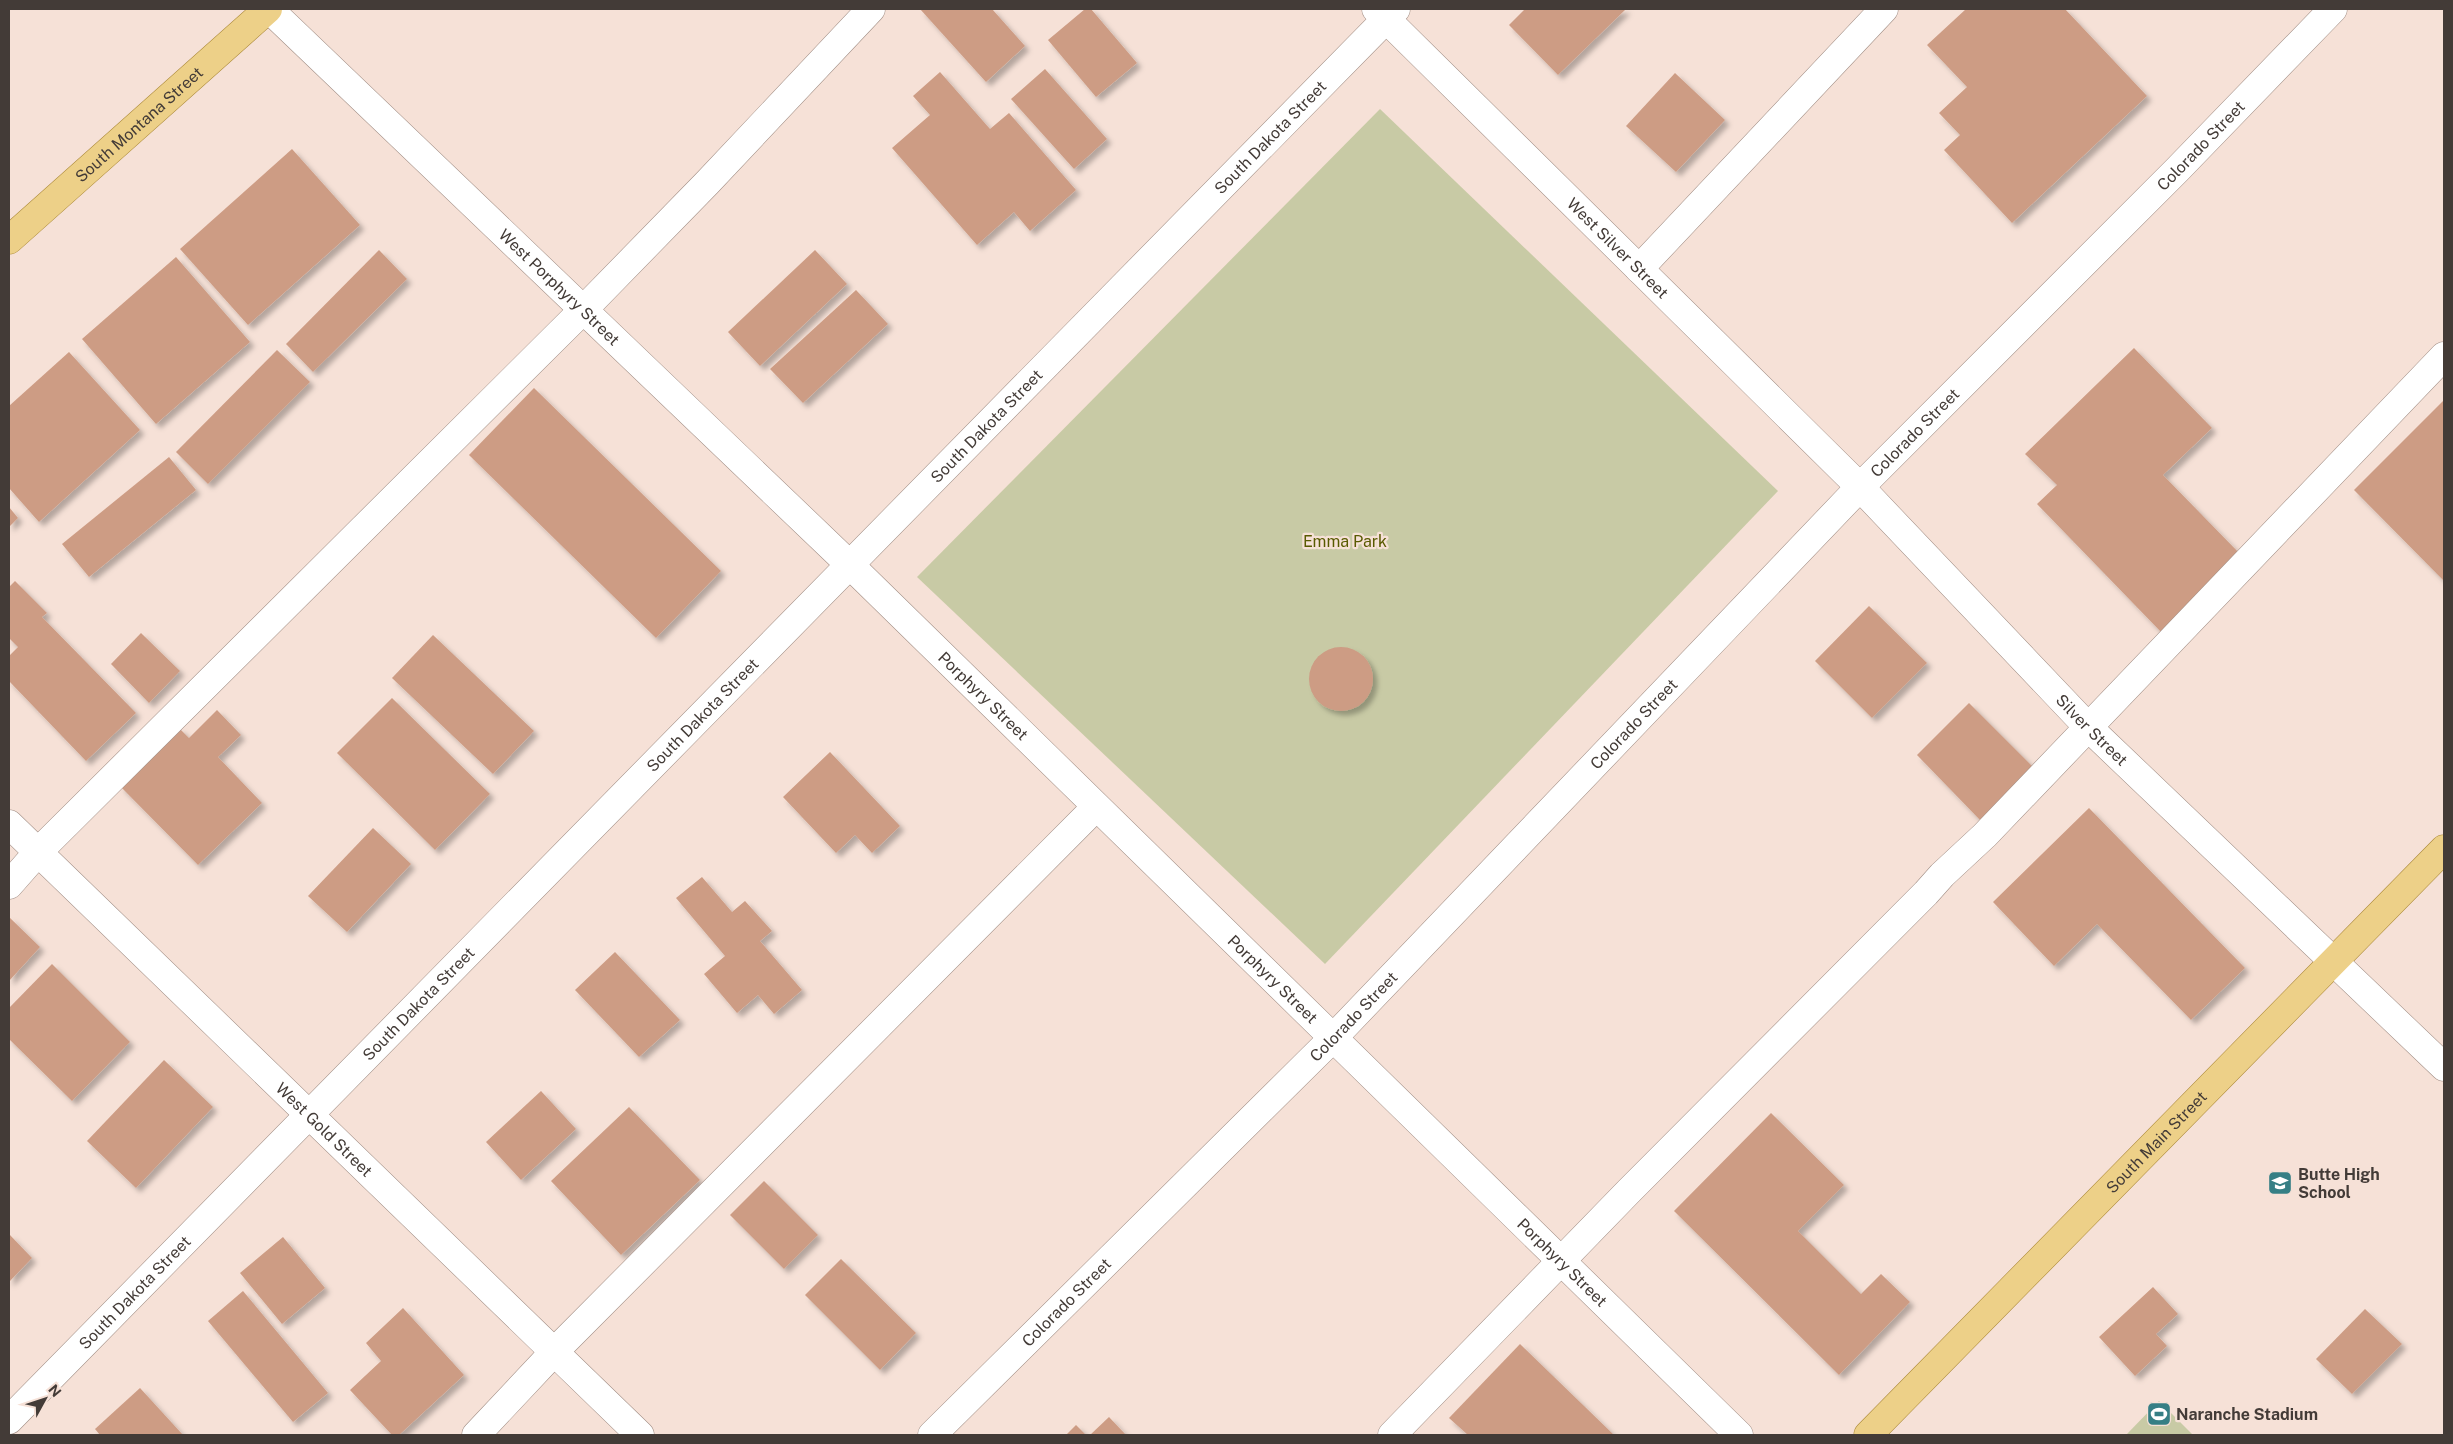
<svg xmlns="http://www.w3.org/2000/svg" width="2453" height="1444" font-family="'Public Sans',sans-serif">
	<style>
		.green { fill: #c8caa5 }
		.building { fill: #cd9c84; filter: url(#shadow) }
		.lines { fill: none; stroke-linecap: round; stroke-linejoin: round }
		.minor-casing { stroke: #a08d84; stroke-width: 29 }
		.major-casing { stroke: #aa8838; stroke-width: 29 }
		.minor { stroke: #fff; stroke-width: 28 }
		.major { stroke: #edd088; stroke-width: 28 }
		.labels { text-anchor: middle; stroke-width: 4.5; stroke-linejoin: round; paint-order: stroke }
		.street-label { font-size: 16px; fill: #433b37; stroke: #f6e1d7 }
		.park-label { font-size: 16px; fill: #595a01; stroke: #f6e1d7 }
		.poi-label { font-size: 16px; font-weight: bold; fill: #433b37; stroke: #f6e1d7; text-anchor: start }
	</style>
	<defs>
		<filter id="shadow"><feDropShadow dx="4.5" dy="4.5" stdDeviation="2.5" flood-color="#0004"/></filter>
	</defs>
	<rect width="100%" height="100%" fill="#f6e1d7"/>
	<g class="green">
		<path d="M1380,109L1778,491L1325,964L917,577Z"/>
		<path d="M2159,1401L2193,1435H2126Z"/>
	</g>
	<g class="building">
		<path d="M920,9H992L1025,46L986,82Z"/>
		<path d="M1085,9H1091L1137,63L1096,97L1048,40Z"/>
		<path d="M1525,9H1626L1558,75L1509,25Z"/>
		<path d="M1966,9H2065L2147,96L2012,223L1944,150L1960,135L1939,113L1967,87L1927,45Z"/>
		<path d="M1045,69L1107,139L1074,169L1011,99Z"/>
		<path d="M940,72L990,129L1009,113L1076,190L1030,231L1014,212L977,245L892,148L930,115L913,96Z"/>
		<path d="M1675,73L1725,120L1676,172L1626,126Z"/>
		<path d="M292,149L360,225L248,325L180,249Z"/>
		<path d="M379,250L407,279L313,372L286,344Z"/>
		<path d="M815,250L847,284L760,366L728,332Z"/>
		<path d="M176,257L250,342L156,424L82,339Z"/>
		<path d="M856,290L888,324L803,403L770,369Z"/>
		<path d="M2134,348L2212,428L2163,475L2242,556L2163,634L2037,504L2057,485L2025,454Z"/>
		<path d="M277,350L310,382L208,484L176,452Z"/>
		<path d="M69,352L140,430L39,522L9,488V406Z"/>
		<path d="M534,388L721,571L656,638L469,455Z"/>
		<path d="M2444,400V581L2354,490Z"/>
		<path d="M169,457L196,490L89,577L62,544Z"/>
		<path d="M9,507L18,518L9,527Z"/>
		<path d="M15,581L47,613L42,617L136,713L86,761L9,681V656L18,647L9,638V587Z"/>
		<path d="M1869,606L1927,663L1872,718L1815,661Z"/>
		<path d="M141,633L180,671L149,703L111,664Z"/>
		<path d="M433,635L534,731L493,774L392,678Z"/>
		<circle cx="1341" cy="679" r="32"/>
		<path d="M392,698L490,794L435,850L337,753Z"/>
		<path d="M1969,703L2034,768L1981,821L1917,755Z"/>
		<path d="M217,710L241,735L218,757L262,803L198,865L120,786L179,728L189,738Z"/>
		<path d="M830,752L900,826L872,853L855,835L836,853L783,797Z"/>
		<path d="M2089,808L2245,968L2191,1020L2097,924L2054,966L1993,902Z"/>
		<path d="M373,828L411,864L347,932L308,896Z"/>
		<path d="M702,877L732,912L745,901L772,931L760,941L802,990L774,1014L758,995L737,1013L704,974L725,956L676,898Z"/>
		<path d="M9,917L40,947L9,981Z"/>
		<path d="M615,952L680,1020L639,1057L575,990Z"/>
		<path d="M52,964L130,1042L72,1101L9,1039V1008Z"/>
		<path d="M164,1060L213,1107L136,1188L87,1141Z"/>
		<path d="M541,1091L576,1129L521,1180L486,1142Z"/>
		<path d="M629,1107L700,1180L621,1255L551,1181Z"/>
		<path d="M1771,1113L1844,1185L1798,1231L1861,1294L1881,1274L1910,1302L1839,1375L1674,1211Z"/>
		<path d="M764,1181L818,1235L784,1269L730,1215Z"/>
		<path d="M9,1234L32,1258L9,1282Z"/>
		<path d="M283,1237L325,1288L282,1324L240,1273Z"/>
		<path d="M841,1259L916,1333L880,1370L805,1295Z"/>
		<path d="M2153,1287L2178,1314L2156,1334L2167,1346L2135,1376L2099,1337Z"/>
		<path d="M243,1291L328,1393L293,1422L208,1321Z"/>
		<path d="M403,1308L464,1375L399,1435H392L350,1390L381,1361L366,1343Z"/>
		<path d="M2365,1309L2402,1344L2352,1394L2316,1359Z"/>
		<path d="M1520,1344L1614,1435H1468L1449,1418Z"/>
		<path d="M140,1388L183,1435H100L95,1429Z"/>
		<path d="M1109,1417L1126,1435H1090Z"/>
		<path d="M1076,1425L1086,1435H1066Z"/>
	</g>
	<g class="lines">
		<defs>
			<g id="minor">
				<path id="s1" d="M269,9L850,565L1739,1435"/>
				<path id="s2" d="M1376,9L1860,487L2088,727L2444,1067"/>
				<path d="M1639,269L1884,9"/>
				<path id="s3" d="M9,824L640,1435"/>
				<path d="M9,885L38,852L583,310L707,183L871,9"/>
				<path id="s4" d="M9,1420L1396,9"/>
				<path d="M476,1435L554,1352L1096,807"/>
				<path id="s5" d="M932,1435L1333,1038L1860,487L2177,170L2333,9"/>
				<path d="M1392,1435L1629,1191L1926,893L1942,875L1985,835L2444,356"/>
			</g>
			<g id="major">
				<path id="s6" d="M9,240L268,9"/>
				<path id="s7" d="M1868,1435L2444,849"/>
			</g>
		</defs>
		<use href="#minor" class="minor-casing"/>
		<use href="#major" class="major-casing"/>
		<use href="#minor" class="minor"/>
		<use href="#major" class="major"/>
	</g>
	<defs>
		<symbol id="school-square" viewBox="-11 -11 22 22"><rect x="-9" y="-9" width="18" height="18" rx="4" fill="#367f85" stroke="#f6e1d7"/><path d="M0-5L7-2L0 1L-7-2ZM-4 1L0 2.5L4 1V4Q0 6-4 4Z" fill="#fff"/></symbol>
		<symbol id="stadium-square" viewBox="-11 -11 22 22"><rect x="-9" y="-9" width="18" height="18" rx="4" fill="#367f85" stroke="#f6e1d7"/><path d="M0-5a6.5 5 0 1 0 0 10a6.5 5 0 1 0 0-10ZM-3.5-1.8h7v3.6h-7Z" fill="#fff"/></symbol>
	</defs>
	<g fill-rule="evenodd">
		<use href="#school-square" x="2266" y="1169" width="28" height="28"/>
		<use href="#stadium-square" x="2145" y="1400" width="28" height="28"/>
	</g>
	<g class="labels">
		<g class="street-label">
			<text dy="6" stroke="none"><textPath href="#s6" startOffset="174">South Montana Street</textPath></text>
			<text dy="6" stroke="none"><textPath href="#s4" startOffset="1799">South Dakota Street</textPath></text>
			<text dy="6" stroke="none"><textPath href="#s5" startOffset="1809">Colorado Street</textPath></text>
			<text dy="6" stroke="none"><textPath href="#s2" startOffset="340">West Silver Street</textPath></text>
			<text dy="6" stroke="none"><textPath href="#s1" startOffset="402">West Porphyry Street</textPath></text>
			<text dy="6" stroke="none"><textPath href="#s4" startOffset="1394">South Dakota Street</textPath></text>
			<text dy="6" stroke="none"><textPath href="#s5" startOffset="1404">Colorado Street</textPath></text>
			<text dy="6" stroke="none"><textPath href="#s1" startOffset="991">Porphyry Street</textPath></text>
			<text dy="6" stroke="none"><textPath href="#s4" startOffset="989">South Dakota Street</textPath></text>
			<text dy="6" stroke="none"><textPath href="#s5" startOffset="999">Colorado Street</textPath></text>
			<text dy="6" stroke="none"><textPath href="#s2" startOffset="1016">Silver Street</textPath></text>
			<text dy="6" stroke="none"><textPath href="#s1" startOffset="1396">Porphyry Street</textPath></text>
			<text dy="6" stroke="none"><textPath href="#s4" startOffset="584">South Dakota Street</textPath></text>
			<text dy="6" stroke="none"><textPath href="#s5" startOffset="594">Colorado Street</textPath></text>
			<text dy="6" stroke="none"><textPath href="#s3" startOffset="439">West Gold Street</textPath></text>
			<text dy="6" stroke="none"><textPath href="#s7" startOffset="411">South Main Street</textPath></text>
			<text dy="6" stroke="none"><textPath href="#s1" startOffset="1801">Porphyry Street</textPath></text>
			<text dy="6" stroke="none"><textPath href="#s4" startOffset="179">South Dakota Street</textPath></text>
			<text dy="6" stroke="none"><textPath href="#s5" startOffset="189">Colorado Street</textPath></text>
		</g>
		<g class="park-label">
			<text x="1345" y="547">Emma Park</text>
		</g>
		<g class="poi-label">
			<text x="2298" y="1180">Butte High<tspan x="2298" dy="18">School</tspan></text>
			<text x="2176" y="1420">Naranche Stadium</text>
		</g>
	</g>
	<rect width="2453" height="1444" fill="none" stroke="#433b37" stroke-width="20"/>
	<g transform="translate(45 1399) rotate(50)" stroke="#f6e1d7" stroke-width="4" paint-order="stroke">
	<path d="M0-4L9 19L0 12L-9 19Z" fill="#433b37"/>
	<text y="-8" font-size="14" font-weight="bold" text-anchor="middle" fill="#433b37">N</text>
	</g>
</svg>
